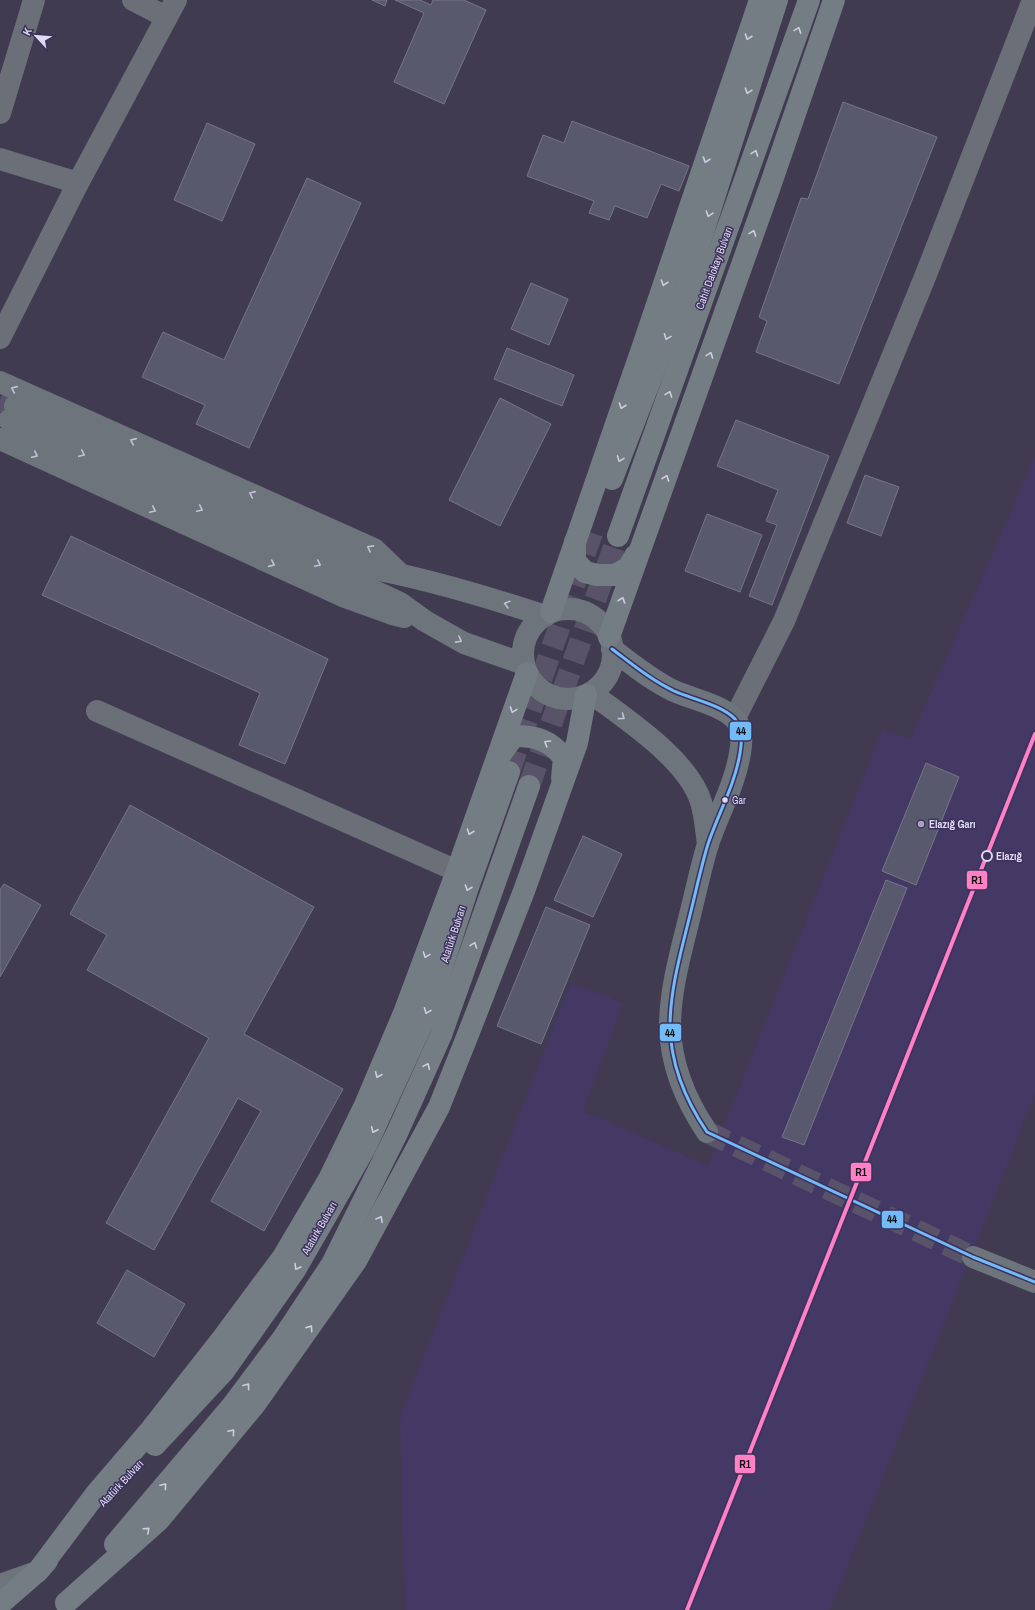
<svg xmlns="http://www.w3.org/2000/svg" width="1035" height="1610" font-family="'Archivo Narrow',sans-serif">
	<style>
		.built { fill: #443865 }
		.building { fill: #59596e; stroke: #767588 }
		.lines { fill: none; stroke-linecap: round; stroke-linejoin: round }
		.secondary-tunnel { stroke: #59536a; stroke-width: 22; stroke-dasharray: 22 11; stroke-linecap: butt }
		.primary-tunnel { stroke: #59536a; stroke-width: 22; stroke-dasharray: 22 11; stroke-linecap: butt }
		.street { stroke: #6a6f78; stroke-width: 22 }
		.secondary { stroke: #6d747c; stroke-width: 22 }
		.primary { stroke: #747c84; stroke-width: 22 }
		.bus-1-casing { stroke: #3c325b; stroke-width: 6 }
		.bus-1 { stroke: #73baf8; stroke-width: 3 }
		.rail-1-casing { stroke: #3c325b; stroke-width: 7 }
		.rail-1 { stroke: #ff80c5; stroke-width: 4 }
		.oneway { stroke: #cfcde3 }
		.oneway2 { stroke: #c2c1d6 }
		.bus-dot { fill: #dfdbf4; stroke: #3c325b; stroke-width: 1.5 }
		.poi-dot { fill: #a8a3bb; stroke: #3c325b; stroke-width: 1.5 }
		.stop-dot { fill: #3c325b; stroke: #dfdbf4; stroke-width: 2 }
		.labels { text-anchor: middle; stroke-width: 3; stroke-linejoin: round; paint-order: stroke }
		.bus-label { font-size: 10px; fill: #dfdbf4; stroke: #3c325b; text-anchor: start }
		.street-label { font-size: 11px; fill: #dfdbf4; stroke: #3c325b }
		.poi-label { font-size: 11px; font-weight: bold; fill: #dfdbf4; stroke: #3c325b; text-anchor: start }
		.stop-label { font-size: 11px; font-weight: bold; fill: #dfdbf4; stroke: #3c325b; text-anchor: start }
		.line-badge { stroke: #3c325b; stroke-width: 1.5 }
		.pale-badge-label { font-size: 11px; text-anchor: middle; font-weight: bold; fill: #111 }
	</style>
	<rect width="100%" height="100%" fill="#413b52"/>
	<path class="built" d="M1035,457V1094L830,1610H405L400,1417L571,983L623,1003L583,1111L708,1166L882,730L911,738Z"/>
	<g class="building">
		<path d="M372,0H387L385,6Z"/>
		<path d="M395,0H420L431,5L433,0H464L486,10L444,104L394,82L424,13Z"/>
		<path d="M843,102L937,137L839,384L756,352L767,321L759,317L801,198L808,199Z"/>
		<path d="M572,121L689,166L679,191L661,184L647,218L615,206L609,220L589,213L594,201L527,176L543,135L564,143Z"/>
		<path d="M207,123L255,144L222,221L174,200Z"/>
		<path d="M307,178L361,203L249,448L196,424L205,405L142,377L163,332L224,360Z"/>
		<path d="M531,283L568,299L549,345L511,329Z"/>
		<path d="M507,348L574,375L562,406L494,379Z"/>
		<path d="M500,398L551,424L500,526L449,500Z"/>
		<path d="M736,420L829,456L772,605L749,596L777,525L766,521L778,490L717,466Z"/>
		<path d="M865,475L899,487L881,536L847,523Z"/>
		<path d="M707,514L762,535L740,592L685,571Z"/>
		<path d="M71,536L328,659L285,764L239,745L260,693L42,595Z"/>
		<path d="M926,763L959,777L916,885L882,871Z"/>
		<path d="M130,805L314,907L244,1034L343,1089L264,1231L211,1201L261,1111L238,1098L154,1250L106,1223L209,1038L87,970L107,935L70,914Z"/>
		<path d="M583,836L622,854L593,917L554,900Z"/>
		<path d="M886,880L907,888L804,1145L782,1137Z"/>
		<path d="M4,884L41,905L0,977V890Z"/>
		<path d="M546,907L590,925L541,1044L497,1026Z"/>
		<path d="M127,1270L185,1304L154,1357L97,1323Z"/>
	</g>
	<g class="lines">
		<g class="secondary-tunnel">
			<path d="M0,400L15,406"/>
			<path d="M707,1132L973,1257"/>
		</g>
		<g class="primary-tunnel">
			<path d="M509,772L594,527"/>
			<path d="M529,786L618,536"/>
		</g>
		<g class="street">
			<path d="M133,0L166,17"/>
			<path d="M0,113L34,0"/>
			<path d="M0,159L78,183"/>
			<path d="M0,338L78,183L176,0"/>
			<path d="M97,711L457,871"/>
			<path d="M735,718L784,621L925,277L1033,0"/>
		</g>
		<g class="secondary">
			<path d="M0,382L374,549L399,573"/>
			<path d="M15,406L363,567C425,578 485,596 545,616"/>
			<path d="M9,420L400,603L425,621L464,643L524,664"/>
			<path d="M0,439L345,597L392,614L404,617"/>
			<circle cx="568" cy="654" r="45"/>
			<path d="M612,649C632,664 651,680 674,691C692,699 722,705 735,719C743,728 742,742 740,753C735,785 718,814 708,844C701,867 696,891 690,915C681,952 670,989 670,1027C671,1065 686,1101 707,1132"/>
			<path d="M591,693C625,719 688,759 701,802C705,815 706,830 708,844"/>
			<path d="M973,1257L1035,1282"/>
			<path d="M0,1585L37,1572"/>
		</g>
		<g class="primary">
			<path d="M612,479L683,295L777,0"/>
			<path d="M618,536L809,0"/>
			<path d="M575,542V561L585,572L597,575H615L628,568L635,556"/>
			<path d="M551,612L644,343L760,0"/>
			<path d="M609,637L768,192L834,0"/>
			<path d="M500,755L514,736C536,736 550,740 564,758L562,778"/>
			<path d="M155,1445L224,1371L295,1270L366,1146L427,1013L468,887L509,772"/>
			<path d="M115,1544L232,1406L283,1338L332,1264L397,1133L441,1035L529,786"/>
			<path d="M38,1571L95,1495L149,1432L222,1339L283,1257L329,1179L365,1105L404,1013L457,871L527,673"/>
			<path d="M66,1603L159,1520L256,1403L356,1261L439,1107L467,1037L524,891L577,743L586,695"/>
			<path d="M0,1604L38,1571L47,1561"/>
		</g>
		<defs>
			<path id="bus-1" d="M612,649C632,664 651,680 674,691C692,699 722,705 735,719C743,728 742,742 740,753C735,785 718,814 708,844C701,867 696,891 690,915C681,952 670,989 670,1027C671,1065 686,1101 707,1132L973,1257L1035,1282"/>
		</defs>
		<use href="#bus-1" class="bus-1-casing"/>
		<use href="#bus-1" class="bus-1"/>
		<defs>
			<path id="rail-1" d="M687,1610L1035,734"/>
		</defs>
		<use href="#rail-1" class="rail-1-casing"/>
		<use href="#rail-1" class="rail-1"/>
	</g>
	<defs><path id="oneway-chevron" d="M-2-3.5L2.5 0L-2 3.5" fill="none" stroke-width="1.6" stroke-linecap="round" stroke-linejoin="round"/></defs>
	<g class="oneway">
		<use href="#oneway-chevron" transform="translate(798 30) rotate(-70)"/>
		<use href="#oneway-chevron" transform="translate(748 37) rotate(109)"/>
		<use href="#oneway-chevron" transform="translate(748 91) rotate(108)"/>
		<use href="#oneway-chevron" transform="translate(755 153) rotate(-70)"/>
		<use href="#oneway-chevron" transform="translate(706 160) rotate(109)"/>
		<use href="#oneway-chevron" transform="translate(709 214) rotate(108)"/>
		<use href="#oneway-chevron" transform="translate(753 233) rotate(-70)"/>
		<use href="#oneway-chevron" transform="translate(664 283) rotate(109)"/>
		<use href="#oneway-chevron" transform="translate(667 337) rotate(111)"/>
		<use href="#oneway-chevron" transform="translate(710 355) rotate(-70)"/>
		<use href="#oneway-chevron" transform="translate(669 394) rotate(-70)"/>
		<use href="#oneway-chevron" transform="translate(622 406) rotate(109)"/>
		<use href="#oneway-chevron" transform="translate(620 459) rotate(111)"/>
		<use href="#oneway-chevron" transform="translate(666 478) rotate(-70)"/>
		<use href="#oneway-chevron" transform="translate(622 600) rotate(-71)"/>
		<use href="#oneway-chevron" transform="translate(513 710) rotate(110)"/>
		<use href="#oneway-chevron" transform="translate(547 743) rotate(-149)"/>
		<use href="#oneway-chevron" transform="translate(470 832) rotate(109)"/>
		<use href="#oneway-chevron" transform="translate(468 888) rotate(109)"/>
		<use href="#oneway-chevron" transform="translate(474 945) rotate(-70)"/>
		<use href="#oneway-chevron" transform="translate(426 955) rotate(110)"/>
		<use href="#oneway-chevron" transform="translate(427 1011) rotate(111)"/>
		<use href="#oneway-chevron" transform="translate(427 1066) rotate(-66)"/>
		<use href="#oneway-chevron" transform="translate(378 1075) rotate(113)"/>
		<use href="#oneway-chevron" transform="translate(374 1130) rotate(115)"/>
		<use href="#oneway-chevron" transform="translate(380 1219) rotate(-61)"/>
		<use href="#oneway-chevron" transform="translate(297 1267) rotate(121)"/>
		<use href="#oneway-chevron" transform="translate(310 1328) rotate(-55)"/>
		<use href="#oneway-chevron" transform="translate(247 1386) rotate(-53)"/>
		<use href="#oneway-chevron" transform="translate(232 1432) rotate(-50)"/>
		<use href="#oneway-chevron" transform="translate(164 1486) rotate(-50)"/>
		<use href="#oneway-chevron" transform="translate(147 1530) rotate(-42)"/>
	</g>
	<g class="oneway2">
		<use href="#oneway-chevron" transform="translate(14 389) rotate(-156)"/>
		<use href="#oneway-chevron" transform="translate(133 441) rotate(-156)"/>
		<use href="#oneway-chevron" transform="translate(82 454) rotate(25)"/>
		<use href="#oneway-chevron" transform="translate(35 455) rotate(25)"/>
		<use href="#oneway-chevron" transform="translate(252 494) rotate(-156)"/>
		<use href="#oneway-chevron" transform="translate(200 509) rotate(25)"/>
		<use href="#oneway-chevron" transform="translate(153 510) rotate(25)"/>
		<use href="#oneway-chevron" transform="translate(370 548) rotate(-152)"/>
		<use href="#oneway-chevron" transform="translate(272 564) rotate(24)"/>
		<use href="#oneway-chevron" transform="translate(318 564) rotate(25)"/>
		<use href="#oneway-chevron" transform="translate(507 604) rotate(-163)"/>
		<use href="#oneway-chevron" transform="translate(459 640) rotate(28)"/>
		<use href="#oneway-chevron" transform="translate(622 717) rotate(37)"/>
	</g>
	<circle class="bus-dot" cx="725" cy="800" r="3.5"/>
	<circle class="poi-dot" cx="921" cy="824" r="4"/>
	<circle class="stop-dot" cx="987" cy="856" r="5"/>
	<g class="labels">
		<g class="bus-label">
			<text x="732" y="804">Gar</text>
		</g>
		<g class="street-label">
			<text transform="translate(714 268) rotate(-70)" y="4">Cahit Dalokay Bulvarı</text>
			<text transform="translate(453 934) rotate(-72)" y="4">Atatürk Bulvarı</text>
			<text transform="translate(319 1228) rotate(-60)" y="4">Atatürk Bulvarı</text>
			<text transform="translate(121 1483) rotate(-47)" y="4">Atatürk Bulvarı</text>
		</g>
		<g class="poi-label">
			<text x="929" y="828">Elazığ Garı</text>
		</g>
		<g class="stop-label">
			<text x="996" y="860">Elazığ</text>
		</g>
	</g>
	<g class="line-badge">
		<rect x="729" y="721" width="23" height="20" rx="4" fill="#73baf8"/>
		<rect x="966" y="870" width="22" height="20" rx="4" fill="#ff80c5"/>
		<rect x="659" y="1023" width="23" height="19" rx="4" fill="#73baf8"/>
		<rect x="850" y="1162" width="22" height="20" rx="4" fill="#ff80c5"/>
		<rect x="881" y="1210" width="23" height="19" rx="4" fill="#73baf8"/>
		<rect x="734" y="1454" width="22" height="20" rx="4" fill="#ff80c5"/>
	</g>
	<g class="pale-badge-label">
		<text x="741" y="735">44</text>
		<text x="977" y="884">R1</text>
		<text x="670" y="1037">44</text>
		<text x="861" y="1176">R1</text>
		<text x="892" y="1223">44</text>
		<text x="745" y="1468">R1</text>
	</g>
	<g transform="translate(36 36) rotate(296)" stroke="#3c325b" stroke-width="3" paint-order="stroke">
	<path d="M0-3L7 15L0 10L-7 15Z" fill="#dfdbf4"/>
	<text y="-6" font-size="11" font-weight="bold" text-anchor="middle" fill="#dfdbf4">K</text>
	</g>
</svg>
